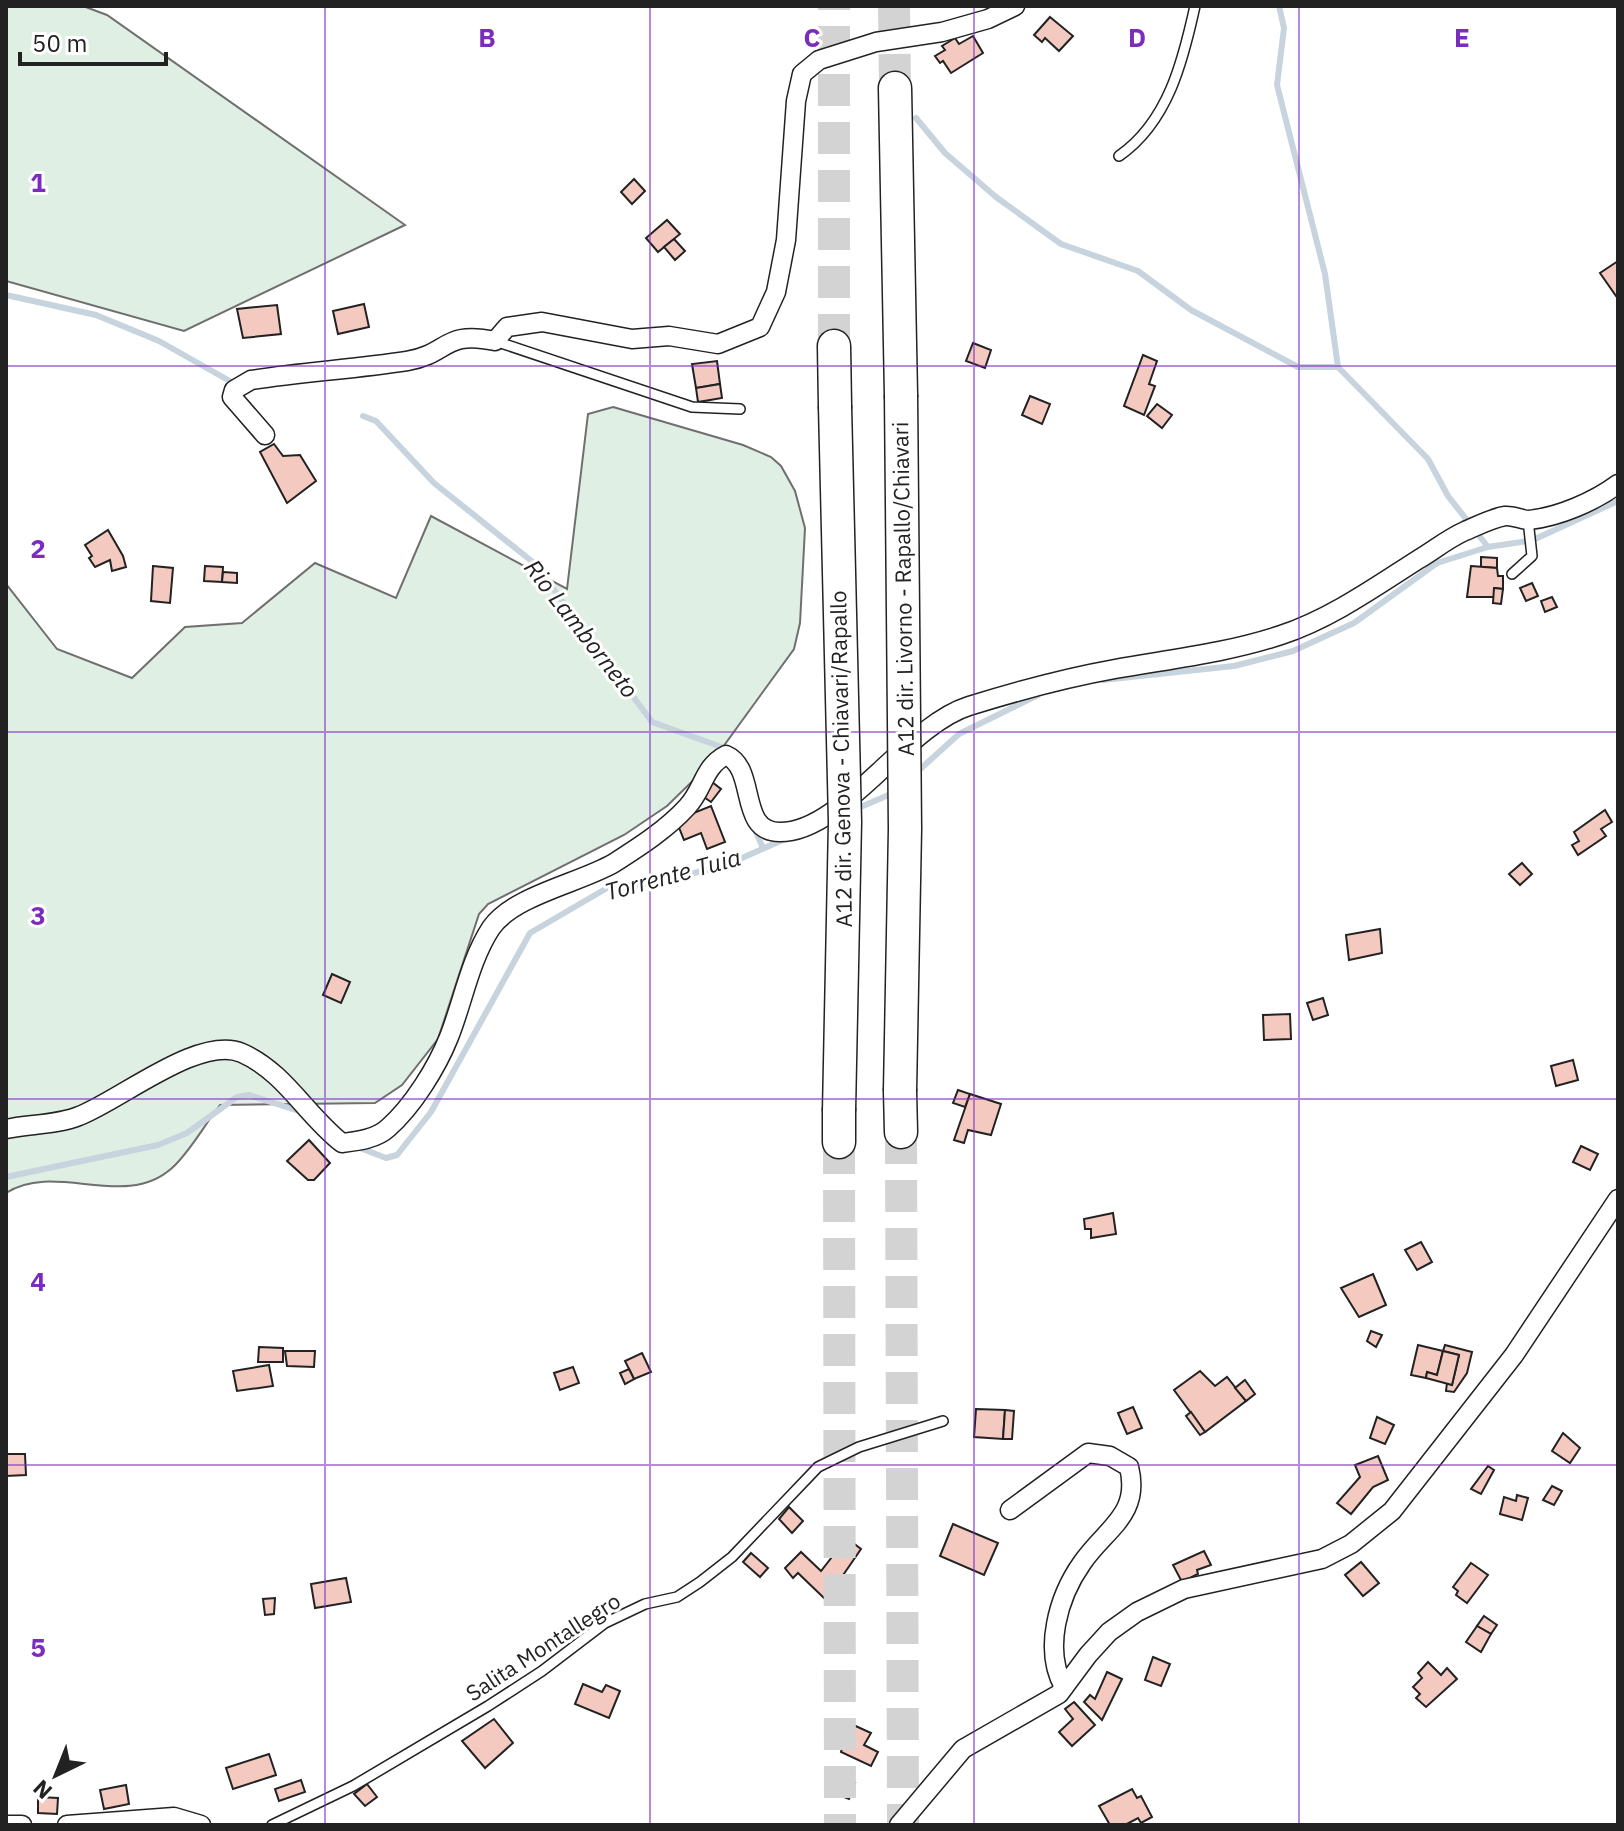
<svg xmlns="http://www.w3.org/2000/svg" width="1624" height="1831" font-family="'IBM Plex Sans',sans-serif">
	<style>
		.green { fill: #e0efe3; stroke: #6f6f6f; stroke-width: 2 }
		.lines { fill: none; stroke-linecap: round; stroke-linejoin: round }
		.stream { stroke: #c7d3dd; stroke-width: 6 }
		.building { fill: #f3c9c0; stroke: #222; stroke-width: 2 }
		.motorway-tunnel { stroke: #d3d3d3; stroke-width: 32; stroke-dasharray: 32 16; stroke-linecap: butt }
		.service-casing { stroke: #222; stroke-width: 12 }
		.minor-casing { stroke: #222; stroke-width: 21 }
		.motorway-casing { stroke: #222; stroke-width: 35 }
		.service { stroke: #fff; stroke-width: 9 }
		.minor { stroke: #fff; stroke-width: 18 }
		.motorway { stroke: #fff; stroke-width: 32 }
		.motorway-bridge-casing { stroke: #222; stroke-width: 35; stroke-linecap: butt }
		.motorway-bridge { stroke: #fff; stroke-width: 32 }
		.grid { fill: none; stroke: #7b2cbf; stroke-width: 2; stroke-opacity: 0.55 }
		.labels { text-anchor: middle; stroke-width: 6; stroke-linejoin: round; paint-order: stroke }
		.street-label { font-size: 22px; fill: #222; stroke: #fff }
		.water-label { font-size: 24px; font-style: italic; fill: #222; stroke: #fff }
		.grid-label { font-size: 26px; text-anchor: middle; font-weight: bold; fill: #7b2cbf; stroke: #fff; stroke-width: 6; stroke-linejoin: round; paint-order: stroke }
	</style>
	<rect width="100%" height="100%" fill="#fff"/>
	<g class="green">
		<path d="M6,6H83L107,15L405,225L184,331L6,281Z"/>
		<path d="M613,407L743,445L771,457L781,466L795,491L805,528L800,623L794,649L712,762L667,806L624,835L488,904L479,914L438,1039L402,1085L375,1103L220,1105C205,1124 190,1152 172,1168C124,1211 56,1161 6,1193V584L57,649L132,678L185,627L242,623L315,563L396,598L431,516L567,589L588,414Z"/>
	</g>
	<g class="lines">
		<g class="stream">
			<path d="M1279,6L1284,28L1277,85L1325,274L1338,367L1428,459L1448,496L1488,547"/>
			<path d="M916,118L945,153L996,197L1061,244L1138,271L1191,310L1298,367H1338"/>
			<path d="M6,295L96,315L159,341L235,384"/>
			<path d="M363,416L376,421L434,483L534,563L652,722L727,749"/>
			<path d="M1535,539L1618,501"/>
			<path d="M1103,680L1234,666L1293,651L1354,623L1437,563L1488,547L1528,541"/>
			<path d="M917,772L959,734L1038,695"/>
			<path d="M856,809L893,793"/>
			<path d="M753,825L763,848"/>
			<path d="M355,1146L386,1158L397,1155L431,1112L530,933L607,888L642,885L724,866L787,838"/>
			<path d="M6,1177L158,1145L187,1133L237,1097L249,1095L302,1112"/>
		</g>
	</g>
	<g class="building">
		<path d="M1050,17L1073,36L1059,51L1045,38L1042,42L1034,35Z"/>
		<path d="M973,36L983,53L951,73L943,61L940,63L935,56L945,50L942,46L955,38L959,44Z"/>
		<path d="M634,179L645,191L632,204L621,192Z"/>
		<path d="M667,220L680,234L658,252L646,238Z"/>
		<path d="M674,239L685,251L675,260L664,247Z"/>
		<path d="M1618,261V295L1616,296L1600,273Z"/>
		<path d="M364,304L369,327L338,334L333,311Z"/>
		<path d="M277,305L281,334L243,338L237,309Z"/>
		<path d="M973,343L991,350L985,368L966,361Z"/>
		<path d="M1143,355L1157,361L1149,384L1155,386L1144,415L1124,406Z"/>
		<path d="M717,361L720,384L696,388L692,364Z"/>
		<path d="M720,384L722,398L698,402L696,388Z"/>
		<path d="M1030,396L1050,404L1042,424L1022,415Z"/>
		<path d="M1157,404L1172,415L1162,428L1147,416Z"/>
		<path d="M274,444L283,456L300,455L316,481L287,503L260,452Z"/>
		<path d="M108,530L123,556L126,567L112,571L110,560L95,567L89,558L92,556L85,545Z"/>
		<path d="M1481,557L1497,558V568L1481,567Z"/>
		<path d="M153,566L173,568L170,603L151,601Z"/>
		<path d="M205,566L223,567L222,582L204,581Z"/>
		<path d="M1471,566L1497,568L1498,576H1503V589L1494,588V597H1467Z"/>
		<path d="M223,572L237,573V583L222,582Z"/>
		<path d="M1532,583L1538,596L1526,601L1520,588Z"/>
		<path d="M1494,588L1503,589L1501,604L1493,603Z"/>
		<path d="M1552,597L1557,607L1545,612L1541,601Z"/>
		<path d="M712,782L721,789L711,802L701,795Z"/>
		<path d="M711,806L725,842L707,849L701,833L684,840L676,820Z"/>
		<path d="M1605,810L1612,822L1601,829L1606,836L1578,855L1572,845L1579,841L1574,832Z"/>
		<path d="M1522,863L1532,874L1520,885L1509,874Z"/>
		<path d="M1380,929L1382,953L1349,960L1346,935Z"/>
		<path d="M332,974L350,982L341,1003L323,995Z"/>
		<path d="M1323,998L1328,1015L1313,1020L1307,1003Z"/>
		<path d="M1290,1014L1291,1039L1264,1040L1263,1015Z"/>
		<path d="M1573,1060L1578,1080L1556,1086L1551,1066Z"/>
		<path d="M958,1090L970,1094L965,1107L953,1103Z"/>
		<path d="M970,1094L1001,1104L991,1135L968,1130L964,1143L954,1140Z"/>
		<path d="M309,1140L330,1163L314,1180H308L287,1161Z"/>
		<path d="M1581,1146L1598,1154L1590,1170L1573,1162Z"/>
		<path d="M1113,1213L1116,1234L1091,1238V1229H1085L1084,1219Z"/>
		<path d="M1421,1242L1432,1262L1417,1270L1405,1250Z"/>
		<path d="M1373,1274L1386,1305L1359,1317L1341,1288Z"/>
		<path d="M1371,1331L1382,1335L1376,1347L1367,1341Z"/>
		<path d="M1418,1345L1443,1351L1437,1375L1427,1372L1426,1378L1411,1375Z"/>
		<path d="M1445,1345L1472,1352L1467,1373L1454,1392L1446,1391L1447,1383L1452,1385L1459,1355L1443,1351Z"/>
		<path d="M259,1347L283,1348V1362H258Z"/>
		<path d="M285,1351H315L314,1367L287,1366Z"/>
		<path d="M1443,1351L1459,1355L1452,1385L1426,1378L1427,1372L1437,1375Z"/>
		<path d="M642,1353L651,1372L634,1379L625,1361Z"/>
		<path d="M269,1365L273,1386L237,1391L233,1371Z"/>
		<path d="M573,1367L579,1383L560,1390L554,1373Z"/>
		<path d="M629,1369L634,1379L625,1384L620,1373Z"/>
		<path d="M1200,1371L1215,1386L1227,1377L1246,1401L1205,1432L1174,1390Z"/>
		<path d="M1245,1380L1255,1394L1246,1401L1235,1388Z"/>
		<path d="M1133,1407L1142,1428L1127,1434L1118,1413Z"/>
		<path d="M976,1409L1005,1410L1003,1439L974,1437Z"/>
		<path d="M1005,1410L1014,1411L1012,1439H1003Z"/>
		<path d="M1191,1412L1205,1432L1200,1435L1186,1416Z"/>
		<path d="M1377,1417L1394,1425L1385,1444L1370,1438Z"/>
		<path d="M1563,1433L1580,1448L1570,1463L1552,1451Z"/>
		<path d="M6,1454H25L26,1475L6,1476Z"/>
		<path d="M1378,1456L1388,1480L1373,1487L1351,1514L1337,1503L1360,1477L1355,1465Z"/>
		<path d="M1488,1466L1494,1470L1481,1494L1471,1489Z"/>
		<path d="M1552,1486L1562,1491L1554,1505L1543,1500Z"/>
		<path d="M1517,1495L1528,1498L1522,1520L1500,1514L1504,1497L1516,1501Z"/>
		<path d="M789,1507L803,1521L792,1533L779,1519Z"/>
		<path d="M953,1524L998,1543L984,1575L940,1556Z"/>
		<path d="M848,1539L861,1549L826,1600L798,1573L793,1578L785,1568L801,1552L821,1571L835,1553L831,1550L838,1541L844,1545Z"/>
		<path d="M1204,1551L1211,1565L1197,1570L1198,1574L1182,1582L1173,1565Z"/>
		<path d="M751,1553L768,1568L760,1577L743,1562Z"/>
		<path d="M1361,1562L1379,1583L1363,1596L1345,1575Z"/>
		<path d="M1471,1563L1488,1575L1467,1603L1456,1595L1458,1591L1453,1587Z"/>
		<path d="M346,1578L351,1602L315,1608L311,1584Z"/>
		<path d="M275,1598L274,1614L265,1615L263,1599Z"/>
		<path d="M1484,1616L1497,1625L1491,1634L1477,1626Z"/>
		<path d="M1477,1626L1491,1634L1481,1652L1466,1642Z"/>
		<path d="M1153,1657L1170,1664L1161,1686L1145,1680Z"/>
		<path d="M1428,1662L1441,1675L1447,1668L1457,1679L1426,1707L1416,1698L1420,1694L1413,1687L1422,1678L1418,1673Z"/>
		<path d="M1107,1672L1122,1679L1102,1720L1084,1702L1090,1695L1095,1699Z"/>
		<path d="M583,1684L602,1692L606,1685L620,1691L609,1718L575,1704Z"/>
		<path d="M1074,1702L1095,1725L1072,1746L1059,1732L1073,1719L1065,1709Z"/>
		<path d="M494,1719L513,1743L485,1768L462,1741Z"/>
		<path d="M849,1723L871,1733L864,1745L878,1752L871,1766L841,1752Z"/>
		<path d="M269,1754L276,1775L233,1789L226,1768Z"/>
		<path d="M301,1780L305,1792L279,1801L275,1789Z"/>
		<path d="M840,1780L855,1783L849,1799L836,1794Z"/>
		<path d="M367,1784L377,1797L365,1806L354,1794Z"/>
		<path d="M126,1785L129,1804L104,1809L100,1790Z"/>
		<path d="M1132,1789L1137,1798L1141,1796L1152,1817L1141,1823L1138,1818L1125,1825H1110L1099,1806Z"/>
		<path d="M38,1797L58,1798L57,1814L38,1813Z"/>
	</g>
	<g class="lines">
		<g class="motorway-tunnel">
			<path d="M894,6L895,88"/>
			<path d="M834,346V6"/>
			<path d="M901,1132L903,1825"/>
			<path d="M839,1142L840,1825"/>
		</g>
		<defs>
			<g id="service">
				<path d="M1119,156C1168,122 1183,61 1195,6"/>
				<path d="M495,341L692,407L740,409"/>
				<path d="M1512,574L1532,556L1528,520"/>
				<path d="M272,1825L353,1786L488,1706L542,1671L605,1623L645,1604L677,1597L700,1582L732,1557L818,1467L859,1447L943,1421"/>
			</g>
			<g id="minor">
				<path d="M265,435L232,397L234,390L251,380C303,372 355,369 407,361C449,354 443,330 495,341L507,327L542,322L632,339L669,336L718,344L760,327L776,292L786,240L796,101L802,74L819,60L876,42L942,32L988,19L1015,6"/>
				<path d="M6,1129C29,1124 57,1125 79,1116C119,1101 200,1034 242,1053C285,1072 306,1115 342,1143C358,1141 376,1139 388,1128C413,1106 437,1067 449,1037C463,1002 470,960 491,928C514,895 580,883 614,863C639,847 667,829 687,807C704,789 703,767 726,755C758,769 737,832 780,832C843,832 905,726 969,706C1017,691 1065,678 1115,669C1171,659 1227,653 1281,635C1330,619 1375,587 1419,559C1434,550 1449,538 1465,531C1477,526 1492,518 1505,516C1513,515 1521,520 1529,520C1559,517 1595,501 1618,484"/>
				<path d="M1010,1510L1088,1453L1110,1456L1129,1467C1141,1515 1105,1529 1082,1563C1058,1597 1043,1650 1064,1687"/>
				<path d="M6,1825H22"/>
				<path d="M67,1825L174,1817L201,1825"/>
				<path d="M899,1825L963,1749L1059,1694L1088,1655L1109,1632L1137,1612L1184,1589L1322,1559L1351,1544L1392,1511L1514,1355L1618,1199"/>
			</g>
			<g id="motorway">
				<path d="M895,88L901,395"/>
				<path d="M834,346L835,406"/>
				<path d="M900,1091L901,1132"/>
				<path d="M839,1142V1111"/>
			</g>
		</defs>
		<use href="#service" class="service-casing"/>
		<use href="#minor" class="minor-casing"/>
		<use href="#motorway" class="motorway-casing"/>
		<use href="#service" class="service"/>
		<use href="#minor" class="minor"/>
		<use href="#motorway" class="motorway"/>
		<defs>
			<g id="motorway-bridge">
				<path d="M835,406L845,822L839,1111"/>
				<path d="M900,1091L905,829L901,395"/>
			</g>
		</defs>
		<use href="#motorway-bridge" class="motorway-bridge-casing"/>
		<use href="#motorway-bridge" class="motorway-bridge"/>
	</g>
	<path class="grid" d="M325,6V1825M650,6V1825M974,6V1825M1299,6V1825M6,366H1618M6,732H1618M6,1099H1618M6,1465H1618"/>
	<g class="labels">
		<g class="street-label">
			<text transform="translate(903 589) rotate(-91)" y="8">A12 dir. Livorno - Rapallo/Chiavari</text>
			<text transform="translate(841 759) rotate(-91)" y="8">A12 dir. Genova - Chiavari/Rapallo</text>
			<text transform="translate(543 1647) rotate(-33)" y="8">Salita Montallegro</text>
		</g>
		<g class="water-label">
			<text transform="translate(581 629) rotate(52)" y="8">Rio Lamborneto</text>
			<text transform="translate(673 875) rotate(-15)" y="8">Torrente Tuia</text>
		</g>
	</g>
	<g class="grid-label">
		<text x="487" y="47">B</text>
		<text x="812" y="47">C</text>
		<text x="1137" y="47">D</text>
		<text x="1462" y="47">E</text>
		<text x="38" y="192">1</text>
		<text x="38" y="558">2</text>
		<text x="38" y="925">3</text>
		<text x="38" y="1291">4</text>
		<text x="38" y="1657">5</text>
	</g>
	<rect width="1624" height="1831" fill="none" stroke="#222222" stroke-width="16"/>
	<g transform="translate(56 1775) rotate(223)" stroke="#ffffff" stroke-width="6" paint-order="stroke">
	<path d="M0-6L14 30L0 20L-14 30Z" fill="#222222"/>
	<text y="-12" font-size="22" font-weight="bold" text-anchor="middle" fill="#222222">N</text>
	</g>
	<path d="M20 52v12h146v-12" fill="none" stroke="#222222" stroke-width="4"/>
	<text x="32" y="52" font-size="24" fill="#222222" stroke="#ffffff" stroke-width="6" paint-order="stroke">50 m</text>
</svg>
